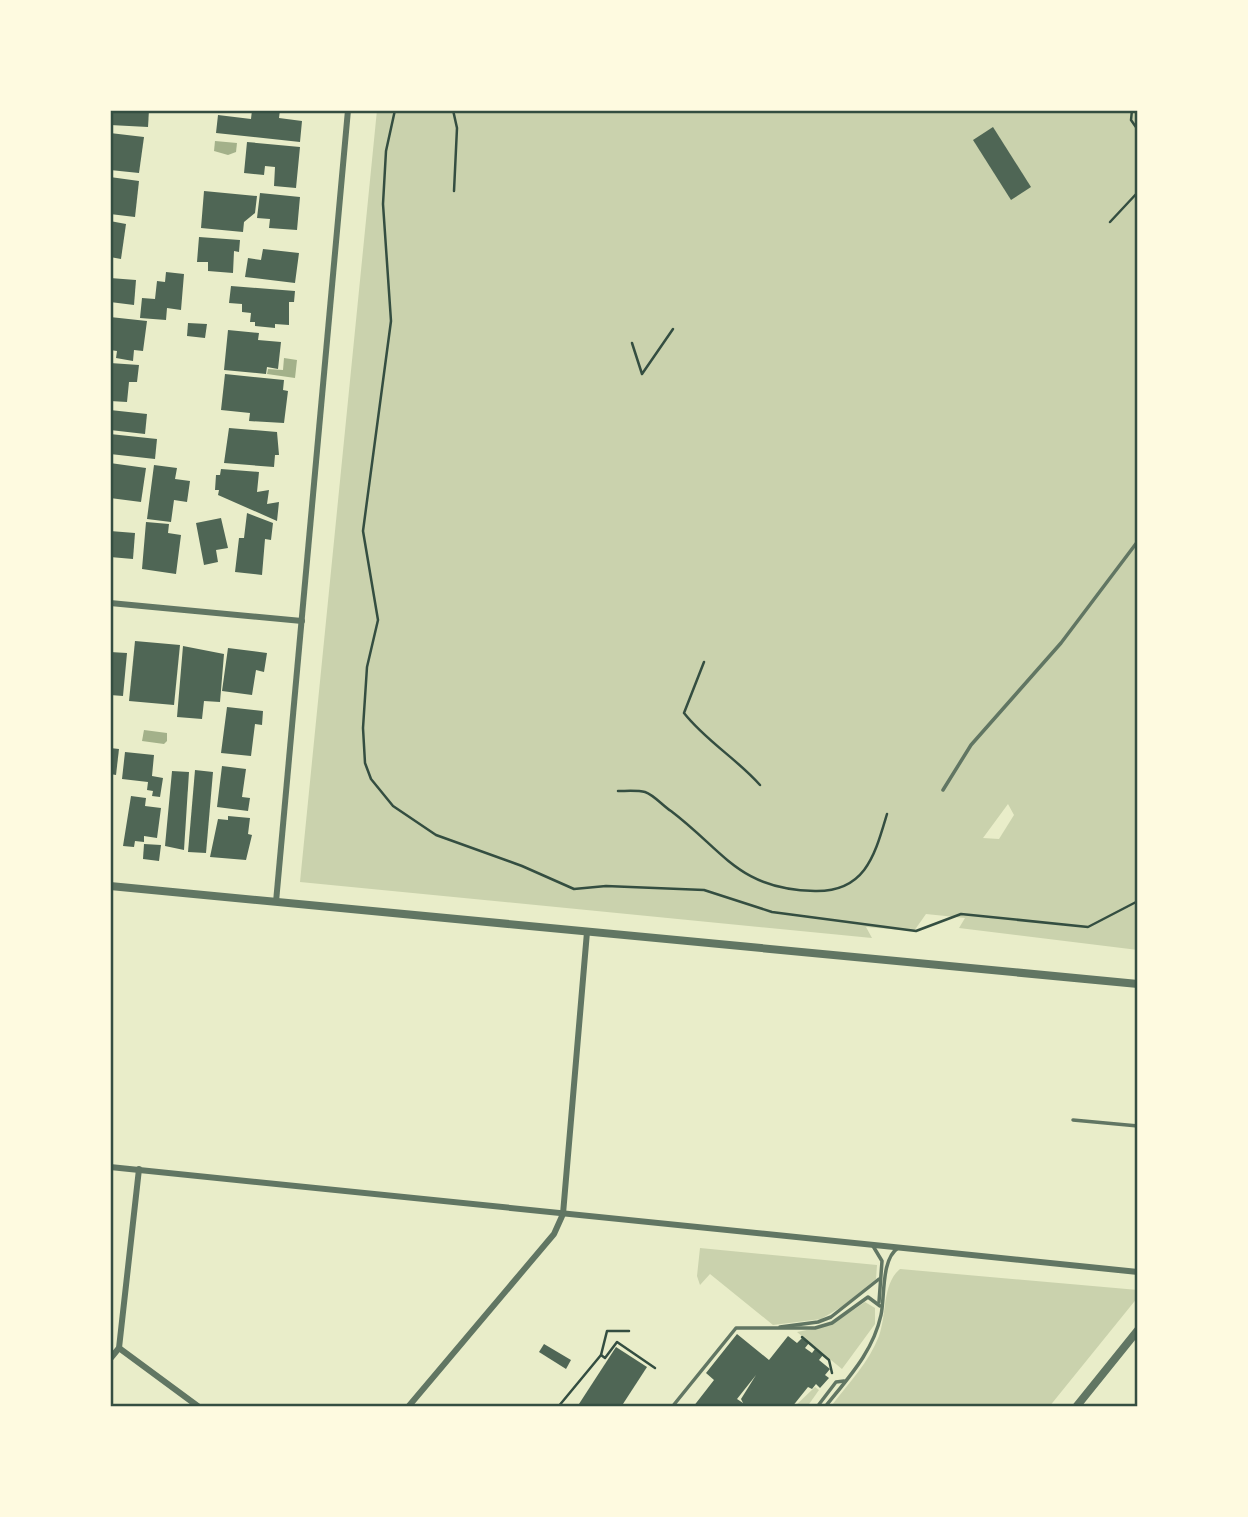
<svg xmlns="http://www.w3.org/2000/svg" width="1248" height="1517" font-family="'Fira Sans',sans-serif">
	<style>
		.green { fill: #cad2ad; fill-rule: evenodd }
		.water { fill: #a3b18a }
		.building { fill: #4f6655; fill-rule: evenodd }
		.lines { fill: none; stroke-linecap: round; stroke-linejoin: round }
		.path { stroke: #344e41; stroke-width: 2.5 }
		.service { stroke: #617663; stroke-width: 3.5 }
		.minor { stroke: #617663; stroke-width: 6 }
		.tertiary { stroke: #617663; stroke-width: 8 }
		.neatline { fill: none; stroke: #344e41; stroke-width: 2.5 }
	</style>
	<rect width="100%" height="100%" fill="#e9edc9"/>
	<g class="green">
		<path d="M377,110H1138V950L959,928L965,918L926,914L914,931L866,927L872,938L300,882ZM1008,804L1014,815L999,839L983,838Z"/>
		<path d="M700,1248L877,1265L876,1279L843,1306L821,1319L773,1325L710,1274L700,1285L697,1276Z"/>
		<path d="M900,1269L1138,1290V1297L1049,1407L832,1405C849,1383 869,1362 879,1336C887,1314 882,1284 900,1269Z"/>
		<path d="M865,1302L875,1308V1324L842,1369L797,1332L831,1325Z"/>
		<path d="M815,1387L819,1390L807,1407H794Z"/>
	</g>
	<g class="water">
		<path d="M215,141L237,143L236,152L228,155L214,151Z"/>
		<path d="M284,358L297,360L295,378L267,374L268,369L283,370Z"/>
		<path d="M144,730L167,733V741L164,744L142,741Z"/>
	</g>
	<g class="building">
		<path d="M110,110H149L148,127L110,125Z"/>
		<path d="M252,110H280L279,118L302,121L300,142L216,133L218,115L251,119Z"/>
		<path d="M993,127L1031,187L1011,200L973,140Z"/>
		<path d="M110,133L144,137L139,173L110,170Z"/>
		<path d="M247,142L300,147L296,188L274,186L275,167L265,166L264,175L244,173Z"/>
		<path d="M110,177L139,181L135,217L110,214Z"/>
		<path d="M204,191L257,196L255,213L244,222L243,232L201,228Z"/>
		<path d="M260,193L300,197L297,230L269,228L270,219L257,218Z"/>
		<path d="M110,221L126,224L121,259L110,257Z"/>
		<path d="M199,237L240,240L239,252L234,251L233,273L208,271V262H197Z"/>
		<path d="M263,249L299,253L295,283L245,277L248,258L261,260Z"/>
		<path d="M166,272L184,274L181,310L167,308L166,320L140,318L142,298L155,299L157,281L165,282Z"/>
		<path d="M110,278L136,280L134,305L110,302Z"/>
		<path d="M231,286L295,291L294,302H289V325L275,324V328L255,326V322H250L251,313L242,312V304L229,303Z"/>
		<path d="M110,317L147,321L143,351L134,350L133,361L116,358L117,351L110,350Z"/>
		<path d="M188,323L207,324L205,338L187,336Z"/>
		<path d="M228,330L259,333L258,340L281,342L278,369L267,367L266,374L224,370Z"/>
		<path d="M110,363L139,365L137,382H129L127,402L110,401Z"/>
		<path d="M225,374L284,380L283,390L288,391L284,423L249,421L250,413L221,410Z"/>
		<path d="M110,410L147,414L145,434L110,430Z"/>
		<path d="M229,428L277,432L279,455H275L274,467L224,463Z"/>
		<path d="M110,434L157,439L155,459L110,454Z"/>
		<path d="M110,463L146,468L141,502L110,498Z"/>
		<path d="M154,465L177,468L175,479L190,481L187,502L174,500L171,522L147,519Z"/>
		<path d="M221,469L259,472L257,492L269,490L267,504L279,502L277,521L218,495L219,490H215L216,475H220Z"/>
		<path d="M247,513L273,523L271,540L265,539L262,575L235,572L239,538H244Z"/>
		<path d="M221,518L228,548L216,550L218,562L204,565L196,523Z"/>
		<path d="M146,522L169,524L168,533L181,535L176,574L142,569Z"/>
		<path d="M110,531L135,533L133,559L110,557Z"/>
		<path d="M135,641L180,645L174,705L129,701Z"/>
		<path d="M183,646L224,654L220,702L204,701L202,719L177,717Z"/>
		<path d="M228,648L267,653L264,672L256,670L252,695L222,691Z"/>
		<path d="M110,652L127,653L123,696L110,695Z"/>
		<path d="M227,707L263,711L262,725L255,724L251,756L221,753Z"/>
		<path d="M110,748L119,749L116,775L110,774Z"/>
		<path d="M125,752L154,755L152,776L163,778L160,797L152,796L153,791L147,790L148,782L122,779Z"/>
		<path d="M222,766L246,769L242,797L250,798L248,811L217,807Z"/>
		<path d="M195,770L213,772L206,853L188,852Z"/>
		<path d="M172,771L189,772L184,850L165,846Z"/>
		<path d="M131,796L146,798L145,806L161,808L157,838L144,836V842L135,841L134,847L123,846Z"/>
		<path d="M228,816L250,818L248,834L252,835L246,860L210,857L218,819L228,820Z"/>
		<path d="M144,844L161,845L159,861L143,859Z"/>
		<path d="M737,1334L769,1360L788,1336L797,1343L802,1338L809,1343L805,1348L812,1353L815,1349L823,1355L819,1360L830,1369L825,1375L829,1378L820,1388L816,1384L812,1389L808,1387L792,1407H693L714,1380L706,1373ZM756,1375L741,1399L743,1403L737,1399Z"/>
		<path d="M544,1344L571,1360L566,1369L539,1352Z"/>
		<path d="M616,1347L647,1367L621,1407H577Z"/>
	</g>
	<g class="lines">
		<g class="path">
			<path d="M395,110L386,151L383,204L391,321L363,531L378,620L367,667L363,728L365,763L371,779L393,806L436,835L522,866L574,889L606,886L704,890L772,912L916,931L961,914L1088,927L1138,901"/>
			<path d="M453,110L457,128L454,191"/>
			<path d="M1132,110L1131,120L1138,130"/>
			<path d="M1110,222L1138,192"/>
			<path d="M632,343L642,374L673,329"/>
			<path d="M704,662L684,713C706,741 736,758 760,785"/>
			<path d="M618,791C626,791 638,790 645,792C654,795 663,806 671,811C725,852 738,889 815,891C866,892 875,854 887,814"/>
			<path d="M802,1337L829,1360L832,1373"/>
			<path d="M601,1355L605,1358L617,1342L655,1368"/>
			<path d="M558,1407L601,1355L607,1331H629"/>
		</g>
		<g class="service">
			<path d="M943,790L971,745L1061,643L1138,541"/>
			<path d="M1073,1120L1138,1126"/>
			<path d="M873,1246L882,1261L879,1302"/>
			<path d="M780,1327L818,1322L831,1317L879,1279"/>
			<path d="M672,1407L736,1328H815L832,1323L868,1297L880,1306"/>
			<path d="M817,1407L836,1382L844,1381"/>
			<path d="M825,1407C848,1378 873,1352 881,1315C885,1297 881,1259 898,1248"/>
		</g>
		<g class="minor">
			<path d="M110,603L302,621"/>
			<path d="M276,902L348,110"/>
			<path d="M110,1167L1138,1272"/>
			<path d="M119,1348L199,1407"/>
			<path d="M110,1359L119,1348L139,1169"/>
			<path d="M408,1407L554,1234L563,1214L587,932"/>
		</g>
		<g class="tertiary">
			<path d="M110,886L1138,984"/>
			<path d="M1076,1407L1138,1330"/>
		</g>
	</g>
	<rect width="1248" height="1517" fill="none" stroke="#fefae0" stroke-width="224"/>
	<rect x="112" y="112" width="1024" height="1293" class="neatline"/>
</svg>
